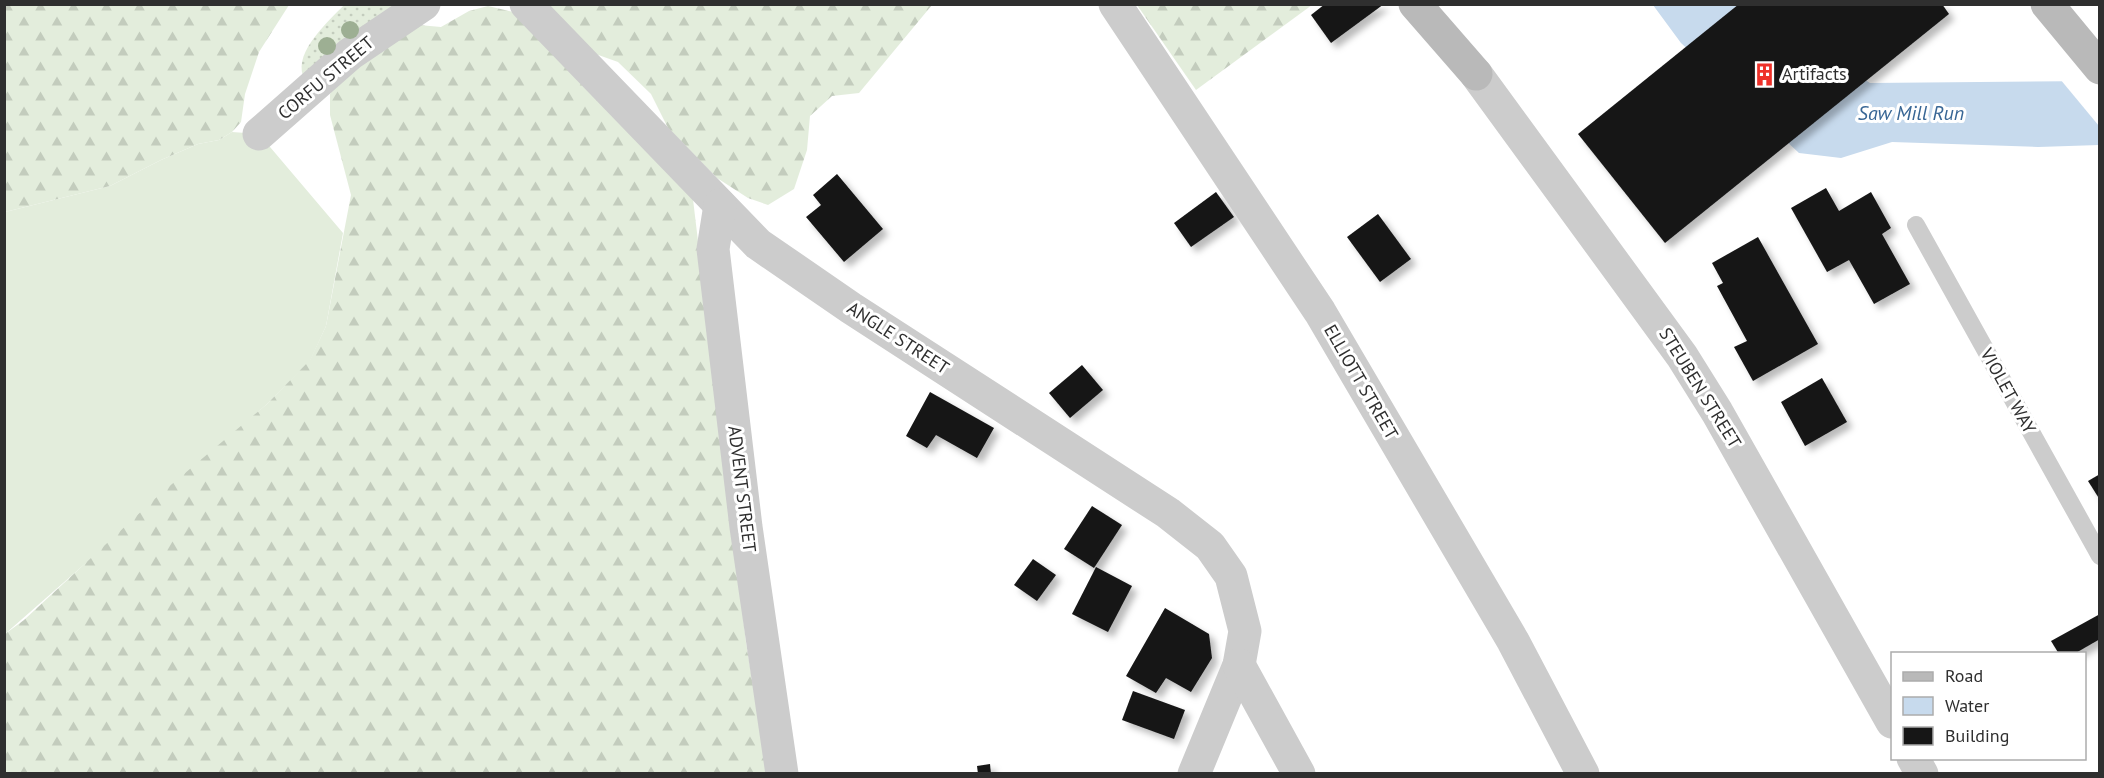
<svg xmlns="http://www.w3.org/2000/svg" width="2104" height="778" font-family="'PT Sans',sans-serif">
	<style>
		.grass { fill: #e3eddc }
		.forest { fill: url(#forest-firs) }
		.garden { fill: url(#garden-dots) }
		.water { fill: #c7daed }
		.pier { fill: #fff }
		.building { fill: #161616; filter: url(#shadow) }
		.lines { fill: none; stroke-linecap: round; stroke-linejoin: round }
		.service { stroke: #ccc; stroke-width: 18 }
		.minor { stroke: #ccc; stroke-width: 33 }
		.tertiary { stroke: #ccc; stroke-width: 33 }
		.secondary { stroke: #b9b9b9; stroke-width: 33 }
		.tree { fill: #9daf93 }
		.labels { text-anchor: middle; stroke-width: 6; stroke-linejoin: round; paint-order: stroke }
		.poi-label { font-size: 18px; fill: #2f2f2f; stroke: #fff; text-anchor: start }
		.street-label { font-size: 18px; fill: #2f2f2f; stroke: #fff }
		.water-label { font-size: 20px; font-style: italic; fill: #386695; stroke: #fff }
	</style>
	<defs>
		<pattern id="forest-firs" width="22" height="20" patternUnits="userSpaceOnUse" patternTransform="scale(1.5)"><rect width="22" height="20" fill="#e3eddc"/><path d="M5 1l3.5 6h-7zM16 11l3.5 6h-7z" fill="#c3ccbd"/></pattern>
		<pattern id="garden-dots" width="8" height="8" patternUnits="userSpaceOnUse" patternTransform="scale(1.5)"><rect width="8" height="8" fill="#e3eddc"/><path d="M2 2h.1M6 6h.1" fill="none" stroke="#c3ccbd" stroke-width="1.8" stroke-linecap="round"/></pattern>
		<filter id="shadow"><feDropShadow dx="5.5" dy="5.5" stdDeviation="3" flood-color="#0004"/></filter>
	</defs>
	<rect width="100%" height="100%" fill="#fff"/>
	<path class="grass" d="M232,132L259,134L343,233L326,326L310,361L267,404L5,634V212L110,186L161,160L198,144L219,140Z"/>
	<g class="forest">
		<path d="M5,4H289V5L259,52L245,94L241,122L232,132L219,140L198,144L161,160L110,186L5,212Z"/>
		<path d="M544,5H932L859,93L832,96L810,116L807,150L794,189L768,205L748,198L717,178L668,128L651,94L618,62L590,52Z"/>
		<path d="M1137,5H1312L1196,90Z"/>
		<path d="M488,6L513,12L692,191L746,642L767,773L5,774V634L24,620L159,495L267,404L310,360L326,326L351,195L330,115V94L340,75L408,24L441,27L469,11Z"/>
	</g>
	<path class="garden" d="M344,5H403L303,76C294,51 329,21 344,5Z"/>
	<path class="water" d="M1653,5H1750L1870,83L2099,81V145L2038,147L1892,142L1841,158L1799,153L1681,43Z"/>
	<path class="pier" d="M2060,79H2099V126Z"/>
	<g class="building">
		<path d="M1325,4H1384L1331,43L1311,15Z"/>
		<path d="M1739,4H1942L1949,14L1665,243L1578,134Z"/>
		<path d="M837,174L883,229L844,262L806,217L821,205L813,195Z"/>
		<path d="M1826,188L1839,211L1871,192L1891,228L1882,234L1910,284L1874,304L1849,260L1827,272L1791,208Z"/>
		<path d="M1216,192L1234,217L1191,247L1174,223Z"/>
		<path d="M1378,214L1411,259L1380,282L1347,237Z"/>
		<path d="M1758,237L1818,344L1753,381L1734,347L1747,341L1717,286L1723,283L1712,263Z"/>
		<path d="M1082,365L1103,390L1070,418L1049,393Z"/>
		<path d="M1822,378L1847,422L1805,446L1781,402Z"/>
		<path d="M930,392L994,428L977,458L936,435L927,448L906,436Z"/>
		<path d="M2100,474V500L2088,481Z"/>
		<path d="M1092,506L1122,525L1094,568L1064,549Z"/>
		<path d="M1033,559L1056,575L1037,601L1014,585Z"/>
		<path d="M1096,567L1132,586L1108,632L1072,614Z"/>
		<path d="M1165,608L1209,634L1212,658L1191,692L1166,678L1156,693L1126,676Z"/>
		<path d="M2100,614V639L2074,654H2059L2051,641Z"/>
		<path d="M1133,691L1185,710L1174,739L1122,720Z"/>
		<path d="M990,764L991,774H978L977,766Z"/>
	</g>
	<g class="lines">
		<path class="service" d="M1916,225L2100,556"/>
		<g class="minor">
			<path d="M526,4L758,244L851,308L1168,513L1210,546L1231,576L1245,631L1239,665L1194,774"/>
			<path d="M1115,4L1320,312L1513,641L1583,774"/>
			<path d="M259,134L350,54L424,4"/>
			<path d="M720,205L713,249L746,527L782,774"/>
			<path d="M1239,665L1299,774"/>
		</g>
		<g class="tertiary">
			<path d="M1476,74L1682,356L1717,412L1892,722"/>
			<path d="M1913,758L1922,774"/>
		</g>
		<g class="secondary">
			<path d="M1415,4L1476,74"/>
			<path d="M2047,4L2100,68"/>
		</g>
	</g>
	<g class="tree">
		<circle cx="350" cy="30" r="9"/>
		<circle cx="327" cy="46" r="9"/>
	</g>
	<defs>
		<symbol id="building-bare" viewBox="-9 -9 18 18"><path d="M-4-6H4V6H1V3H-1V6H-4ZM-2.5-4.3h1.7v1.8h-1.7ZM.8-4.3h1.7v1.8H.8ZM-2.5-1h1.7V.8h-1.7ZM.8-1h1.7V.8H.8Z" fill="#ee3129" stroke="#fff" stroke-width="2.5" paint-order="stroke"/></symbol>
	</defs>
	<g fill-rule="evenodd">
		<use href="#building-bare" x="1748" y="58" width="33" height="33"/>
	</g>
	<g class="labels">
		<g class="poi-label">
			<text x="1782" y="80">Artifacts</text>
		</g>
		<g class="street-label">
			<text transform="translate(326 78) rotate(-40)" y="6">CORFU STREET</text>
			<text transform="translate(898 338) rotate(33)" y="6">ANGLE STREET</text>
			<text transform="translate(1361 382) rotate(60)" y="6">ELLIOTT STREET</text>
			<text transform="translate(1700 388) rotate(58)" y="6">STEUBEN STREET</text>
			<text transform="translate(2008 391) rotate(61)" y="6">VIOLET WAY</text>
			<text transform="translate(742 489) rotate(83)" y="6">ADVENT STREET</text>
		</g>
		<g class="water-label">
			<text x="1911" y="120">Saw Mill Run</text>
		</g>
	</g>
	<rect width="2104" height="778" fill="none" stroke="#2f2f2f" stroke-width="12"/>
	<rect x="1891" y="652" width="195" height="108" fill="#ffffff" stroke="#acacac" stroke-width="1.5"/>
	<rect x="1903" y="672" width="30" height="9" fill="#b9b9b9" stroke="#acacac" stroke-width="1.5"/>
	<text x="1945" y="682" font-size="18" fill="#2f2f2f">Road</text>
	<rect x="1903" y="697" width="30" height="18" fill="#c7daed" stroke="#acacac" stroke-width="1.5"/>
	<text x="1945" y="712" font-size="18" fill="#2f2f2f">Water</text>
	<rect x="1903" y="727" width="30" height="18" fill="#161616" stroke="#acacac" stroke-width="1.5"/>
	<text x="1945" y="742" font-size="18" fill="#2f2f2f">Building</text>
</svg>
